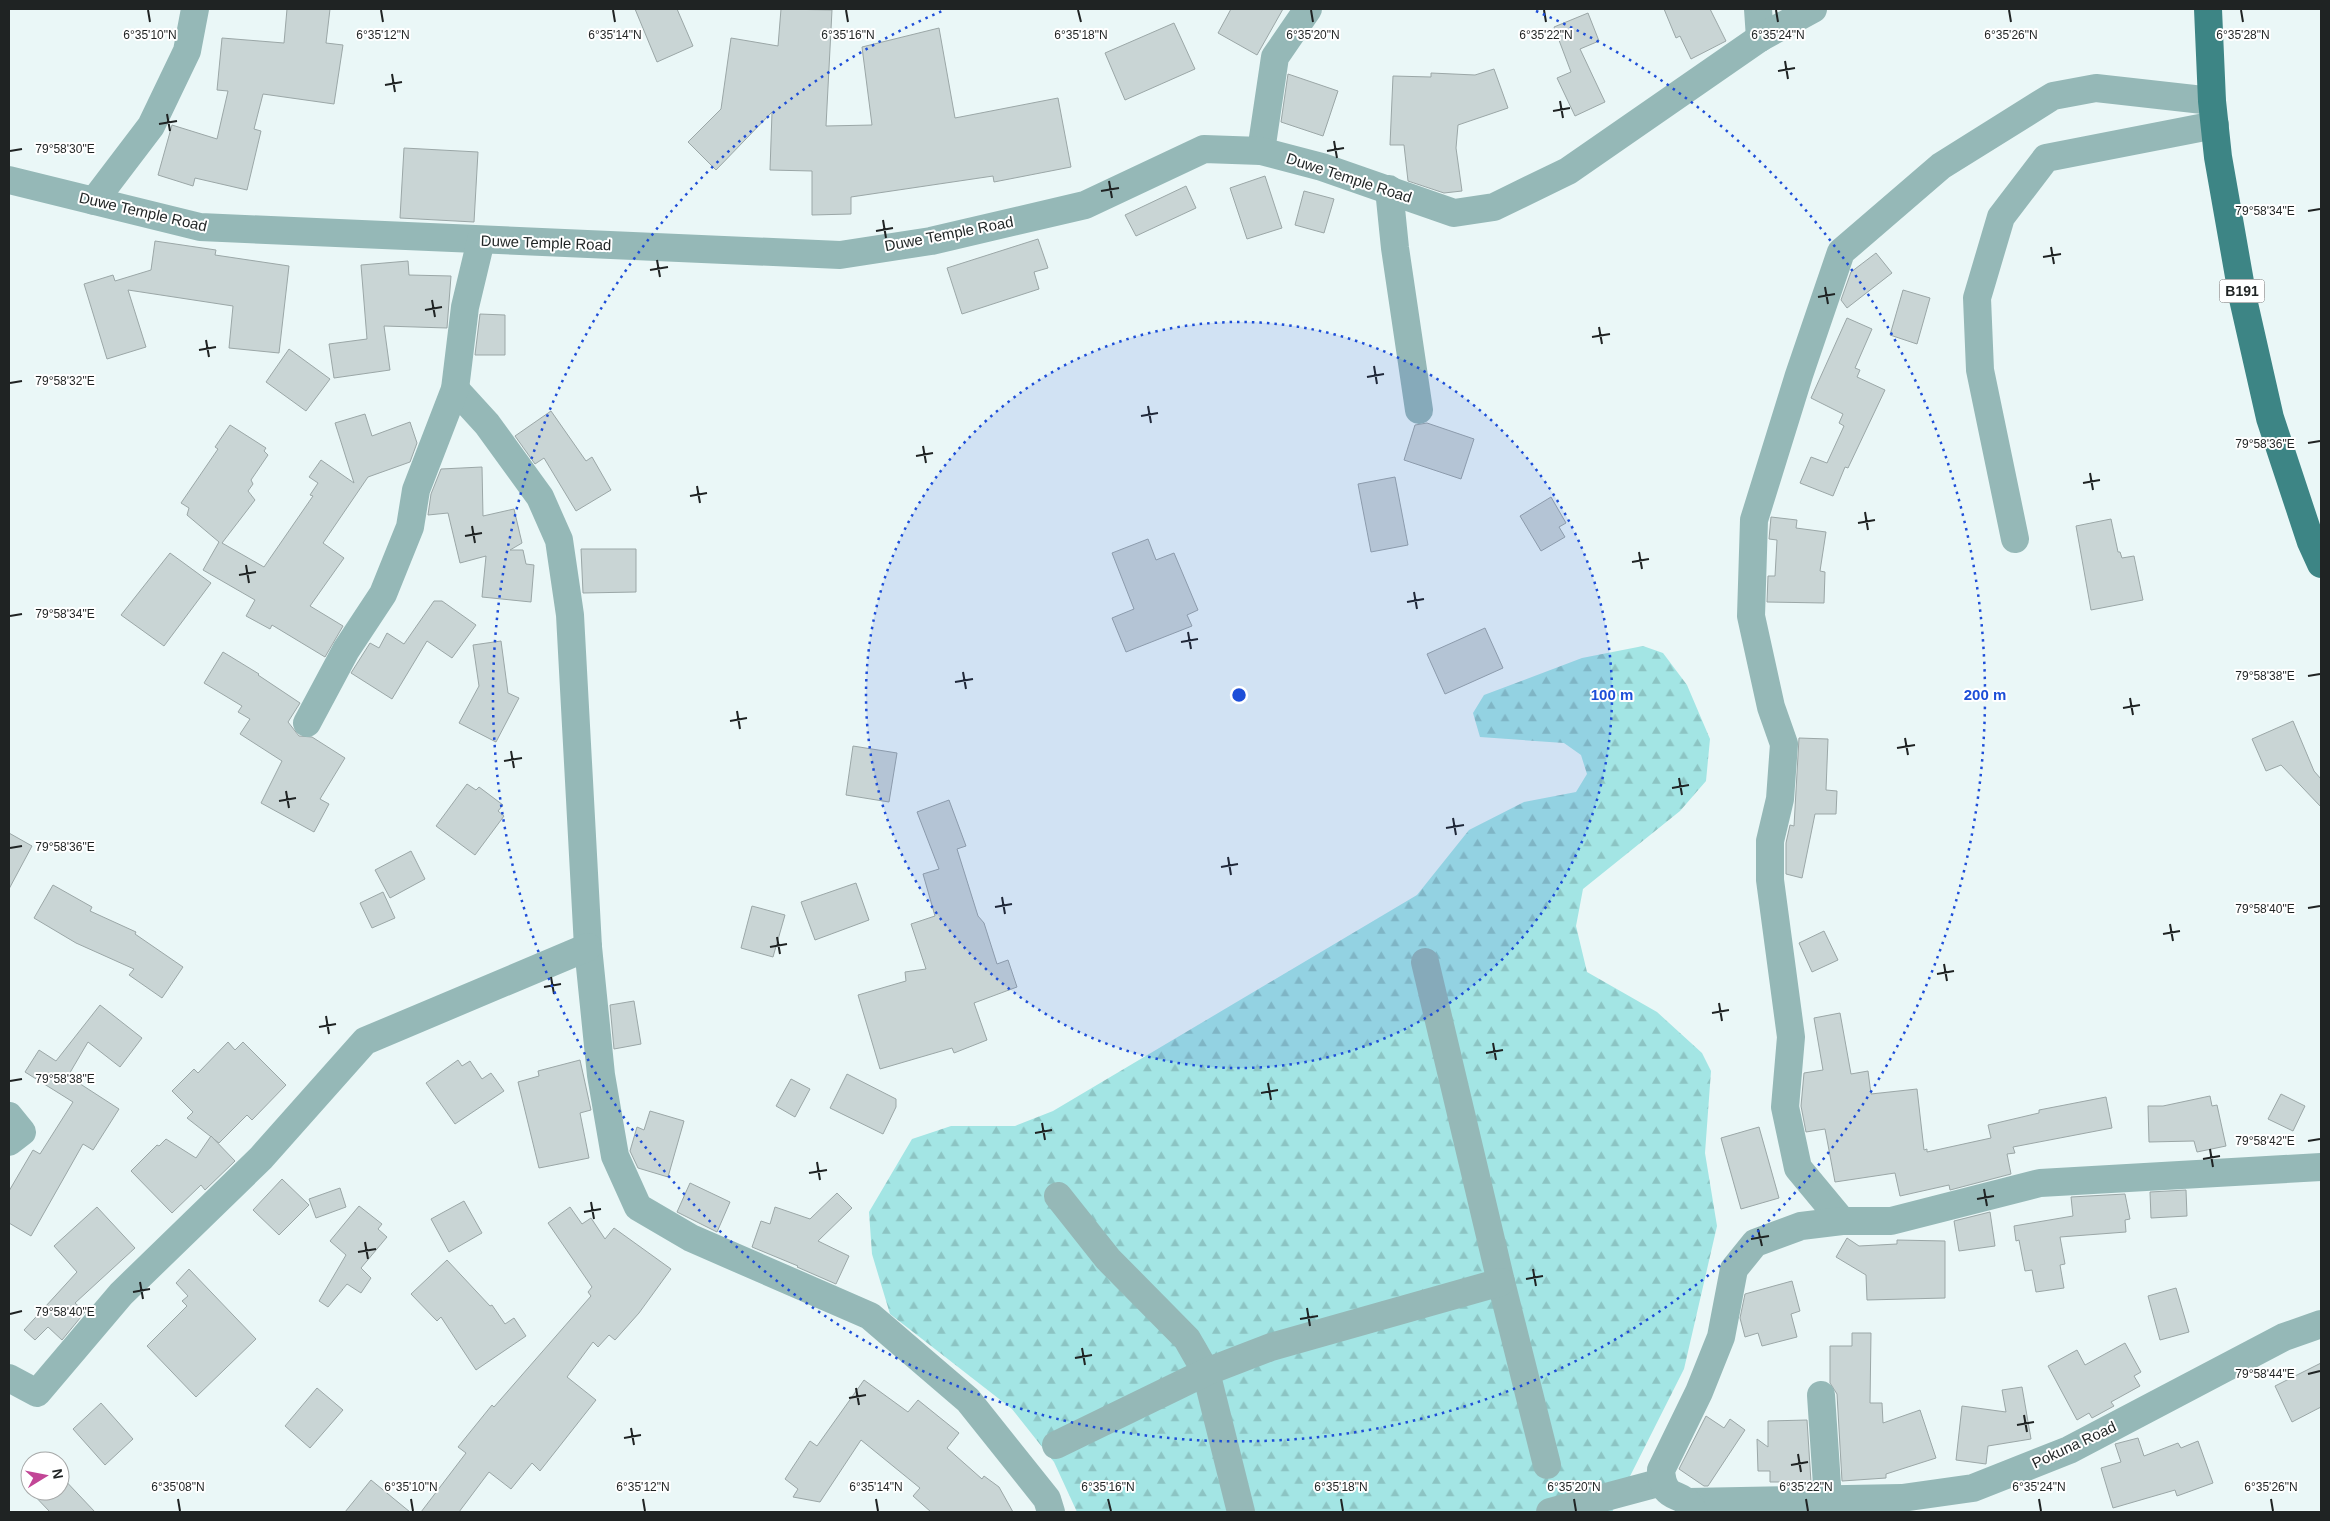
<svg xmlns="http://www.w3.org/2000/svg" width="2330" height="1521" font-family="Helvetica,sans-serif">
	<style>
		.forest { fill: url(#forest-firs) }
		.building { fill: #c9d5d5; stroke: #9ba7a7 }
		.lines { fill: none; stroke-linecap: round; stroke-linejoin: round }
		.minor { stroke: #95b8b7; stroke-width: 28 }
		.major { stroke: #3d8585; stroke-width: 28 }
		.ticks { fill: none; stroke: #1f2323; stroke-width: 2 }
		.ring { fill: none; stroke: #1d4ed8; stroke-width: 2.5; stroke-dasharray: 2.5 5 }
		.labels { text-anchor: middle; stroke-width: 4; stroke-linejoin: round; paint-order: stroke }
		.shield { fill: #fff; stroke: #626565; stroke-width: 1 }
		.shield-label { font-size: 14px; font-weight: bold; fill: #1f2323 }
		.street-label { font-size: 15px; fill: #1f2323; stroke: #fff }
		.ticks-label { font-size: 12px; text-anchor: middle; fill: #1f2323; stroke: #fff; stroke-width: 4; stroke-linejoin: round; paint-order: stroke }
		.centre { fill: #1d4ed8; stroke: #fff; stroke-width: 2.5 }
		.ring-label { font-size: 15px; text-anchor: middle; font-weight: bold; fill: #1d4ed8; stroke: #fff; stroke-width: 4; stroke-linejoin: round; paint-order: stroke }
	</style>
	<defs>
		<pattern id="forest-firs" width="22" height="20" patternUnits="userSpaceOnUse" patternTransform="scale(1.25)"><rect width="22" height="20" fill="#a3e5e4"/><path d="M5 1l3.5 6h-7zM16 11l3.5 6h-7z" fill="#8cc4c3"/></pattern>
	</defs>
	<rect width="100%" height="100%" fill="#eaf7f7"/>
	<path class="forest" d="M1643,646L1663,653L1687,685L1710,739L1706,781L1680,811L1583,889L1576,926L1587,972L1657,1012L1702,1053L1711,1071L1705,1153L1717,1226L1684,1369L1612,1512H1077L1054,1462L1012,1409L890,1314L872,1254L869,1212L912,1139L951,1126H1015L1053,1111L1417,895L1469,830L1524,802L1576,792L1587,774L1581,755L1564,743L1480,737L1473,713L1484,695L1582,658Z"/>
	<g class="building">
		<path d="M287,9H330L326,43L343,45L334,104L263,94L254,129L261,131L247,190L195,178L193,186L158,175L172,125L217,139L228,91L217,90L222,38L284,43Z"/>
		<path d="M635,9H677L693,46L657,62Z"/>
		<path d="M781,9L832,10L826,126L872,125L862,47L939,28L955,118L1058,98L1071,167L994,182L993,176L851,197V214L812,215V171L770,170L772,112L716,170L688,142L721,109L731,38L778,46Z"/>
		<path d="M1231,9H1283L1257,55L1218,33Z"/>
		<path d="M1664,9H1710L1726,41L1691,59L1680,36L1676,38Z"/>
		<path d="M1588,13L1599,41L1580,49L1605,102L1575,116L1557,78L1571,72L1554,27Z"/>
		<path d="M1174,23L1195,69L1125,100L1105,53Z"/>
		<path d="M1494,69L1508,108L1458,125L1456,148L1462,191L1444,193L1408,181L1404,145H1390L1393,76L1431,77V73L1475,75Z"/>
		<path d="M1288,74L1338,91L1323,136L1281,122Z"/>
		<path d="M404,148L478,152L474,222L400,218Z"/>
		<path d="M1265,176L1282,228L1247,239L1230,188Z"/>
		<path d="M1186,186L1196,208L1136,236L1125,215Z"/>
		<path d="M1304,191L1334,199L1324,233L1295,225Z"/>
		<path d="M1038,239L1048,268L1034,272L1039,289L962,314L947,268Z"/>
		<path d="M155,241L216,250L215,255L289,266L279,353L229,348L233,306L128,290L146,347L107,359L84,284L113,275L115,281L151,270Z"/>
		<path d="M1876,253L1892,273L1847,308L1841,300L1851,272Z"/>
		<path d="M408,261L409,275L451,276L447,328L384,326L390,370L334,378L329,344L367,339L361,265Z"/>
		<path d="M1903,290L1930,298L1917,344L1890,335Z"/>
		<path d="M480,314L505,315V355H475Z"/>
		<path d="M1847,318L1872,329L1855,368L1860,370L1857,377L1885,390L1848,468L1845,467L1833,496L1800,483L1811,457L1827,463L1844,426L1839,423L1843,414L1811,398Z"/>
		<path d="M289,349L330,379L306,411L266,382Z"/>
		<path d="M551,411L586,461L592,457L611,490L576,511L544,458L535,464L515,436Z"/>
		<path d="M365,414L372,436L410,422L417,443L410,462L368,477L323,543L344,558L310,606L343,626L325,657L272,625L270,629L246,616L255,600L203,570L219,542L187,515L189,508L181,503L218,449L215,447L230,425L266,448L264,451L268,455L251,480L253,484L248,491L255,500L222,543L264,567L313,496L310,495L318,483L309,477L321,460L354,483L335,423Z"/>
		<path d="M1427,423L1474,439L1461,479L1404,460L1415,425Z"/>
		<path d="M482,467L483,516L514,509L522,543L510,550H523L526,564L534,565L531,602L482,597L486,556L460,563L448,513L428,515L431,494L441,469Z"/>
		<path d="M1395,477L1408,545L1371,552L1358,484Z"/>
		<path d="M1551,497L1566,523L1559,527L1565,537L1541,551L1520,516Z"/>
		<path d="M1771,517L1797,520L1796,528L1826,532L1820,571L1825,572L1824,603L1767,602L1768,576H1775L1777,540L1769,539Z"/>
		<path d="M2111,519L2118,552H2120L2122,558L2134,556L2143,600L2091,610L2076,526Z"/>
		<path d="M1148,539L1156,560L1174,553L1198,610L1187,615L1192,626L1126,652L1112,618L1134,609L1112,553Z"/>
		<path d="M581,549H636V592L583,593Z"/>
		<path d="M170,553L211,583L164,646L121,615Z"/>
		<path d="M434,601H442L476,625L452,658L427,641L392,699L351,673L370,643L379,648L387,633L404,644Z"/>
		<path d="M1485,628L1503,668L1445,694L1427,654Z"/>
		<path d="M501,641L508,693L519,698L496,742L459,723L479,686L473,645Z"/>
		<path d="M223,652L259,674L258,675L300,703L288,722L299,736L312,737L345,758L320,799L329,804L314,832L261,803L282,761L240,734L250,719L238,712L242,706L204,683Z"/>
		<path d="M2293,721L2314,771L2321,779V807L2281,765L2266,771L2252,739Z"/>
		<path d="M1799,738L1828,739L1826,790L1837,791L1836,814H1815L1802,878L1786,874V843L1790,825L1794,826Z"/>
		<path d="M853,746L897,753L889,802L846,795Z"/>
		<path d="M467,784L476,790L479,787L503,805L498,811L504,816L475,855L436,826Z"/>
		<path d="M949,800L966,846L957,849L978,916L984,923L997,964L1008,960L1017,987L974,1003L987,1040L954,1053L952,1048L880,1069L858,995L906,981L905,972L926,969L911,924L935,916L923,874L939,869L917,812Z"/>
		<path d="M9,833L32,846L9,889Z"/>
		<path d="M411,851L425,879L390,898L375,870Z"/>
		<path d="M856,883L869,920L815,940L801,902Z"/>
		<path d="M53,885L92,907L90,911L136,932L135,934L183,967L162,998L129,975L134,969L76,943L34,918Z"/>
		<path d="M383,892L395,918L372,928L360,903Z"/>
		<path d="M752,906L785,915L773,957L741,948Z"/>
		<path d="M1824,931L1838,960L1812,972L1799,943Z"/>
		<path d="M634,1001L641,1044L614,1049L610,1005Z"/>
		<path d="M100,1005L142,1038L120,1067L88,1042L68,1076L119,1109L93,1150L83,1144L31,1236L9,1223V1191L33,1150L40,1154L73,1102L25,1072L39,1050L56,1061Z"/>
		<path d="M1840,1013L1851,1074L1868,1071L1871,1094L1917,1089L1924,1150L1927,1149V1152L1991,1138L1988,1125L2039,1113V1110L2106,1097L2112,1128L2013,1147L2015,1153L2007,1154L2011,1174L1950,1190L1949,1185L1900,1196L1895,1173L1835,1182L1825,1129L1806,1132L1801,1106L1804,1073L1823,1070L1814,1018Z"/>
		<path d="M228,1042L235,1050L243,1042L286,1085L252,1120L247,1115L219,1143L187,1118L193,1112L172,1091L194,1069L198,1073Z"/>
		<path d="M458,1060L462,1066L470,1061L482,1079L491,1073L504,1091L455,1124L426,1083Z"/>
		<path d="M580,1060L591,1110L580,1113L589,1158L539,1168L518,1082L539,1076L538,1071Z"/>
		<path d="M847,1074L896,1099V1107L883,1134L830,1108Z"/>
		<path d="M791,1079L810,1089L795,1117L776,1106Z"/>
		<path d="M2281,1094L2305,1106L2293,1131L2268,1119Z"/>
		<path d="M2210,1096L2212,1106L2217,1105L2226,1146L2197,1152L2194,1141L2149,1142L2148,1106H2163Z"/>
		<path d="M650,1111L684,1121L668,1177L638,1168L630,1151L637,1127L644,1130Z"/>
		<path d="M1759,1127L1779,1198L1741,1209L1721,1138Z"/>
		<path d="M211,1136L235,1161L205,1190L201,1185L172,1213L131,1171L157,1145L159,1146L166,1139L196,1158Z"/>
		<path d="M282,1179L309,1205L279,1235L253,1210Z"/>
		<path d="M690,1183L730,1202L717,1232L677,1212Z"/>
		<path d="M340,1188L346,1207L316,1218L309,1199Z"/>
		<path d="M2186,1190L2187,1216L2151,1218L2150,1192Z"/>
		<path d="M837,1193L852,1208L818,1241L849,1256L836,1284L797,1267L798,1266L752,1247L761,1221L770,1224L775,1207L810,1219Z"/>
		<path d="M2125,1194L2130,1219L2125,1220L2126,1232L2060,1237L2065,1264L2060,1265L2064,1288L2036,1292L2032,1270L2025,1271L2019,1240L2016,1241L2014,1226L2073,1216L2071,1197Z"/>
		<path d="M464,1201L482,1233L449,1252L431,1219Z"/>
		<path d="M359,1206L382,1224L378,1229L387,1237L361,1268L371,1278L361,1293L347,1284L328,1307L319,1301L346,1255L330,1241Z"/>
		<path d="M97,1207L135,1248L75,1303L85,1312L62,1340L48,1327L35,1340L24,1330L77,1272L54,1246Z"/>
		<path d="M570,1207L582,1224L591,1218L605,1239L614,1228L671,1269L639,1313L615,1340L609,1335L598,1347L593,1342L567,1377L596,1400L540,1471L532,1463L511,1489L489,1472L459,1512H421L466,1453L458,1447L492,1405L494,1407L591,1296L588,1292L592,1287L548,1223Z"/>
		<path d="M1990,1212L1995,1246L1959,1251L1954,1221Z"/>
		<path d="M1847,1238L1859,1246L1897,1244V1240L1945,1241V1298L1867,1300L1866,1275L1836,1257Z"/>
		<path d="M447,1260L490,1306L492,1305L505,1324L514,1318L526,1336L476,1370L441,1317L437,1321L411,1294Z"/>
		<path d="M189,1269L256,1339L196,1397L147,1346L187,1306L182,1301L188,1296L176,1283Z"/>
		<path d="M1792,1281L1800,1311L1791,1314L1797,1337L1762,1346L1758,1333L1745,1337L1740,1318L1745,1294Z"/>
		<path d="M2176,1288L2189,1332L2160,1340L2148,1296Z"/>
		<path d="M1852,1333H1871L1870,1403H1882L1883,1423L1920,1410L1936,1458L1886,1474V1478L1842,1481L1837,1394L1830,1383V1346H1852Z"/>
		<path d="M2125,1343L2141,1372L2134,1376L2140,1386L2111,1402L2114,1406L2092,1418L2089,1413L2077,1420L2048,1366L2077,1350L2085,1365Z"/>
		<path d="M2321,1363V1407L2292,1422L2275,1386Z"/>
		<path d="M864,1380L908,1412L918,1400L959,1433L947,1448L982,1479L984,1476L999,1487L1013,1512H931L913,1496L920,1488L861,1440L820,1502L793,1497L798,1489L785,1479L810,1441L817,1446Z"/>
		<path d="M2022,1387L2031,1439L1988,1446L1986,1464L1956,1460L1962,1406L2006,1412L2002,1390Z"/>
		<path d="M317,1388L343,1410L310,1448L285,1426Z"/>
		<path d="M101,1403L133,1439L105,1465L73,1429Z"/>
		<path d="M1706,1416L1724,1428L1730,1419L1745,1430L1708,1486H1704L1679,1469Z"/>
		<path d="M1807,1420L1811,1482H1770V1471H1758L1757,1439L1768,1447V1421Z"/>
		<path d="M2138,1438L2144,1456L2178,1443L2181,1448L2198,1441L2213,1483L2177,1496L2175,1490L2113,1508L2101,1468L2121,1462L2115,1444Z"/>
		<path d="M60,1475L95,1512H50L30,1491H60Z"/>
		<path d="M371,1480L410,1512H345Z"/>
	</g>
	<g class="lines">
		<g class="minor">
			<path d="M1758,9L1760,38"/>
			<path d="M1261,151L1275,57L1308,9"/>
			<path d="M9,180L200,227L840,255L931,241L1085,205L1204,149L1261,151L1322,167L1454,213L1494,207L1568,171L1760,38L1813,9"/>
			<path d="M1389,189L1395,248L1419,410"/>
			<path d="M94,201L151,126L187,51L195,9"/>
			<path d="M455,389L487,424L540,497L559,540L570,615L588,947L601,1075L615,1156L638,1207L691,1238L870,1316L968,1400L1047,1499L1051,1512"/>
			<path d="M2015,539L1980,370L1977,298L2001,217L2046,158L2215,125"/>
			<path d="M307,723L346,650L383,594L410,527L416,490L455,389L465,307L481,240"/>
			<path d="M1425,962L1501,1282L1547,1465"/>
			<path d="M9,1116L22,1132L9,1142"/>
			<path d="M1058,1196L1108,1259L1187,1339L1206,1372L1241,1512"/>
			<path d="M1842,1221L1798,1168L1785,1107L1791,1037L1770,880V841L1780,799L1784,744L1771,707L1751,616L1754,520L1799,375L1841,252L1941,166L2053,96L2096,88L2212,101"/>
			<path d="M9,1378L37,1393L121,1294L261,1158L365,1041L588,947"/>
			<path d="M1821,1395L1828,1500"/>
			<path d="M1056,1445L1206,1372L1271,1347L1501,1282"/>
			<path d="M1689,1502L1902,1498L1973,1488L2069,1450L2284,1337L2321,1324"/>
			<path d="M1550,1512L1662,1482"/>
			<path d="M1694,1512C1682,1487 1664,1506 1661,1470L1699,1392L1721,1337L1734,1269L1755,1243L1801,1226L1842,1221H1891L2040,1183L2321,1167"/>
		</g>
		<path class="major" d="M2208,9L2212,101L2218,157L2243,299L2270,418L2311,542L2321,564"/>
	</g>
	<path class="ticks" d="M148,10L150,22M381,10L383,22M613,10L615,22M846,10L848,22M1078,10L1081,22M1311,10L1313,22M1544,10L1546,22M1776,10L1778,22M2009,10L2011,22M2241,10L2243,22M1785,61L1788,79M1778,71L1795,68M392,74L395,92M385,85L402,82M1560,101L1563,118M1553,111L1570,108M167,114L170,131M159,124L177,121M1334,141L1337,158M10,151L22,149M1327,151L1344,148M1109,181L1112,198M1101,191L1119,188M2308,211L2320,209M883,220L886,238M876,231L893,228M2051,247L2054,264M2043,257L2061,254M657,260L660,277M650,270L668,267M1825,287L1828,304M1818,297L1835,294M432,300L435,317M425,310L442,307M1599,327L1602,344M1592,337L1610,334M206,340L209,357M199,350L216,347M1374,366L1377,384M1367,377L1384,374M10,383L22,381M1148,406L1151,423M1141,416L1158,413M2308,443L2320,441M923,446L926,463M916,456L933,453M2090,473L2093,490M2083,483L2100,480M697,486L700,503M690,496L707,493M1865,512L1868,530M1858,523L1875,520M472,526L475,543M465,536L482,533M1639,552L1642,569M1632,562L1649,559M246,565L249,583M239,575L256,572M1414,592L1417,609M1407,602L1424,599M10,616L22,614M1188,632L1191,649M1181,642L1198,639M963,672L966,689M2308,676L2320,674M955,682L973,679M2130,698L2133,715M2123,708L2140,705M737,711L740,729M730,721L747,718M1905,738L1908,755M1897,748L1915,745M511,751L514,768M504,761L522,758M1679,778L1682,795M1672,788L1689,785M286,791L289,808M279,801L296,798M1453,818L1456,835M1446,828L1464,825M10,848L22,846M1228,857L1231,875M1221,867L1238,864M1002,897L1005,914M995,907L1012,904M2308,908L2320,906M2170,924L2173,941M2163,934L2180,931M777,937L780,954M770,947L787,944M1944,964L1947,981M1937,974L1954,971M551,977L554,994M544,987L561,984M1719,1003L1722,1021M1712,1013L1729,1010M326,1016L329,1034M319,1027L336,1024M1493,1043L1496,1060M1486,1053L1503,1050M10,1081L22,1079M1268,1083L1271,1100M1261,1093L1278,1090M1042,1123L1045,1140M1035,1133L1052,1130M2308,1141L2320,1139M2210,1149L2213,1167M2203,1159L2220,1156M817,1162L820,1180M809,1173L827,1170M1984,1189L1987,1206M1977,1199L1994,1196M591,1202L594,1219M584,1212L601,1209M1758,1229L1762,1246M1751,1239L1769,1236M365,1242L368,1259M358,1252L376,1249M1533,1269L1536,1286M1526,1279L1543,1276M140,1282L143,1299M133,1292L150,1289M1307,1308L1310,1326M10,1314L22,1311M1300,1319L1318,1316M1082,1348L1085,1365M1075,1358L1092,1355M2308,1374L2320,1371M856,1388L859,1405M849,1398L866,1395M2024,1415L2027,1432M2017,1425L2034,1422M631,1428L634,1445M624,1438L641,1435M1798,1454L1801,1472M1791,1465L1808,1462M178,1499L180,1511M411,1499L413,1511M643,1499L645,1511M876,1499L878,1511M1108,1499L1111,1511M1341,1499L1343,1511M1574,1499L1576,1511M1806,1499L1808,1511M2039,1499L2041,1511M2271,1499L2273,1511"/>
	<circle cx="1239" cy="695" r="373" fill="#1d4ed8" fill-opacity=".12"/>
	<g class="ring">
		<circle cx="1239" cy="695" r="373"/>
		<path d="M1536 11A746 746 0 1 1 942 11"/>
	</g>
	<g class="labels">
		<rect class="shield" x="2219.5" y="279.5" width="45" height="23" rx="4"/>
		<g class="shield-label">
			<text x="2242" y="296">B191</text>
		</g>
		<g class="street-label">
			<text transform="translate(1349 178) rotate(18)" y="5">Duwe Temple Road</text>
			<text transform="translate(143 212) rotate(13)" y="5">Duwe Temple Road</text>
			<text transform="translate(949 234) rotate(-11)" y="5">Duwe Temple Road</text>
			<text transform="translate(546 243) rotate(2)" y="5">Duwe Temple Road</text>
			<text transform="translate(2074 1445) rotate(-25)" y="5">Pokuna Road</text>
		</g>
	</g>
	<g class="ticks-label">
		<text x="2243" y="39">6°35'28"N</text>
		<text x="150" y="39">6°35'10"N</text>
		<text x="383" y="39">6°35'12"N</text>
		<text x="615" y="39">6°35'14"N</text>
		<text x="848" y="39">6°35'16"N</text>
		<text x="1081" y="39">6°35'18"N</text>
		<text x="1313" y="39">6°35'20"N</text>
		<text x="1546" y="39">6°35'22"N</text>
		<text x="1778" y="39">6°35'24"N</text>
		<text x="2011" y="39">6°35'26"N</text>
		<text x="65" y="153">79°58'30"E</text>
		<text x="2265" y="215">79°58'34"E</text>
		<text x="65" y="385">79°58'32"E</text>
		<text x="2265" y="448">79°58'36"E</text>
		<text x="65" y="618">79°58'34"E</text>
		<text x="2265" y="680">79°58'38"E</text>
		<text x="65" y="851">79°58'36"E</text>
		<text x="2265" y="913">79°58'40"E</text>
		<text x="65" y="1083">79°58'38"E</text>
		<text x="2265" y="1145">79°58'42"E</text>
		<text x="65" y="1316">79°58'40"E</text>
		<text x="2265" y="1378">79°58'44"E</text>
		<text x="178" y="1491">6°35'08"N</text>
		<text x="411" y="1491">6°35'10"N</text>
		<text x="643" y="1491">6°35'12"N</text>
		<text x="876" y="1491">6°35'14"N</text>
		<text x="1108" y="1491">6°35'16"N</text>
		<text x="1341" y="1491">6°35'18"N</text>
		<text x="1574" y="1491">6°35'20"N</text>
		<text x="1806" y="1491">6°35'22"N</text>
		<text x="2039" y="1491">6°35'24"N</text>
		<text x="2271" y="1491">6°35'26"N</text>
	</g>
	<circle cx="1239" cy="695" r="8" class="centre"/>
	<g class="ring-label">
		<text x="1612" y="700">100 m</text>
		<text x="1985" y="700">200 m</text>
	</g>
	<rect width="2330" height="1521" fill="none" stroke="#1f2323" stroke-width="20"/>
	<g transform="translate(45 1476) rotate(80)"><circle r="24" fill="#ffffff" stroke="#a5a7a7"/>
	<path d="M0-4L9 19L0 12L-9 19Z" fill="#c24696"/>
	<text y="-8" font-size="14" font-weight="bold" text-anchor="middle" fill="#1f2323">N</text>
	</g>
</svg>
